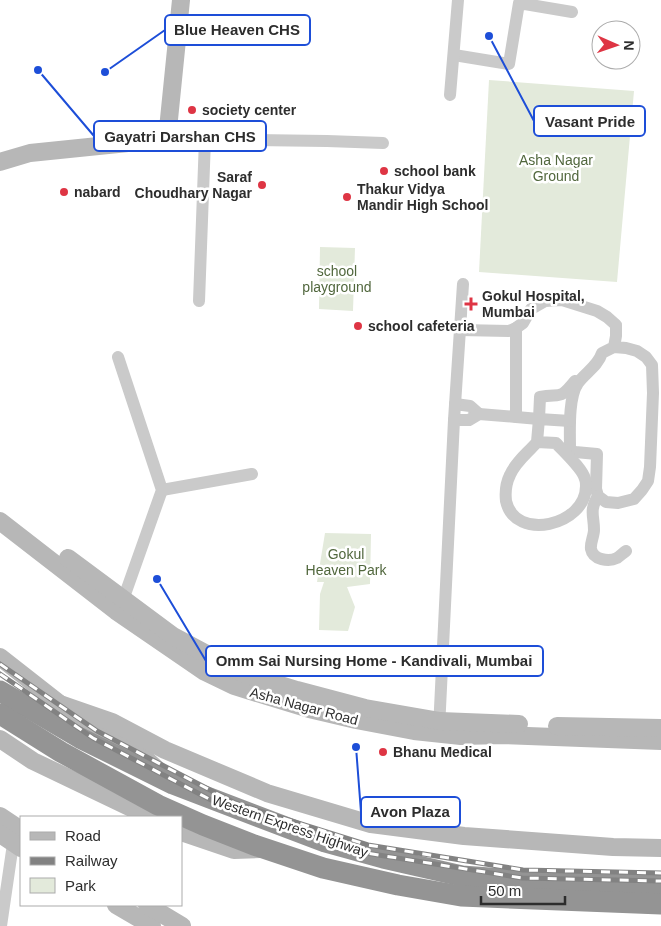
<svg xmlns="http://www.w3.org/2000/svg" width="661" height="926" font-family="Arial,sans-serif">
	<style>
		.green { fill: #e3eadb }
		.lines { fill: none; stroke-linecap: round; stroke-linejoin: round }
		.street { stroke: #cacaca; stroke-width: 12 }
		.secondary { stroke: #b7b7b7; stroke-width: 18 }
		.highway { stroke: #949494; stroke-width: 21 }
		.rail-casing { stroke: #828282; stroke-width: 5 }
		.rail { stroke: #fff; stroke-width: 3; stroke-dasharray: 9; stroke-linecap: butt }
		.poi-dot { fill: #de3544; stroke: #fff; stroke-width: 2 }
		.labels { text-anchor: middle; stroke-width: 5; stroke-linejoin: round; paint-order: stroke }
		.poi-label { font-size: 14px; font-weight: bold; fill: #2d2d2d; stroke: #fff; text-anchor: start }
		.park-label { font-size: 14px; fill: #51673d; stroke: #fff }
		.street-label { font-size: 14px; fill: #2d2d2d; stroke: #fff }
		.leader { fill: none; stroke: #1d4ed8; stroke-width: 2 }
		.callout-dot { fill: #1d4ed8; stroke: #fff; stroke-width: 2 }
		.callout { fill: #fff; stroke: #1d4ed8; stroke-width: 2 }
		.callout-label { font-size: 15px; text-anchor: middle; font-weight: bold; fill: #2d2d2d }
	</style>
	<rect width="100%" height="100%" fill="#fff"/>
	<g class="green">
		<path d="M489,80L634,91L617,282L479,272Z"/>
		<path d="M320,247L355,248L353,311L319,309Z"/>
		<path d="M325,533L371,534L370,584L347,587L355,607L348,631L319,630L320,594L324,582H317Z"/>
	</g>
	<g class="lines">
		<g class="street">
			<path d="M454,55L509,64L519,3L572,12"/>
			<path d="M450,95L458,0"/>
			<path d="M167,139L327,141L383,143"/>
			<path d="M199,301L205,139"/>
			<path d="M460,330L509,331L516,328L523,323L531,309L545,301L562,300L597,311L607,317L616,325V336L614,347L602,353C598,366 585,373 578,383C568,397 570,432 570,449L572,451L575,452L597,454L596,489L598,496L606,502L618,503L634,499L642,490L648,481L650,467L653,393L652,365L646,357L637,351L626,348L614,347"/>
			<path d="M118,357L162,490L123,600L120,605"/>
			<path d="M455,404L470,406L479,414"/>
			<path d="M516,417L539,419L540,397C561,393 559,401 575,381"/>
			<path d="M454,420H469L479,414L516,417V328"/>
			<path d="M537,442L556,443C563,451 583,469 585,479C586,481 586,484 586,486C586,526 515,542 506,501C505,492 506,483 510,475C516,461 528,453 537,442L539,419L570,421"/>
			<path d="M162,490L252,474"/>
			<path d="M598,496C589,511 594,515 594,530C594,536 590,543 591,549C593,560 609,562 617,558C620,556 623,553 626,551"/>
			<path d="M439,729L454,420L463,284"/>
			<path d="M1,926L14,837"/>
		</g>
		<g class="secondary">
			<path d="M0,162L30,153L167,139L181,0"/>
			<path d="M0,521L116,611L205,672L234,686L309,709L356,720L414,731L461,736L504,735L661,741"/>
			<path d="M68,558L173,636L244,674L297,690L365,708L440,721L519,724"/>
			<path d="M0,657L60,704L146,759L162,774"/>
			<path d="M60,704L112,722L165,750L267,793L371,824L464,836L613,847L661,848"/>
			<path d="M557,726L661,728"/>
			<path d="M0,739L33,761L150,817"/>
			<path d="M0,816L21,830"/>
			<path d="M181,832L234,850L260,849"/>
			<path d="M0,834L21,848"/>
			<path d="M116,905L152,926"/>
			<path d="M147,905L182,926"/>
		</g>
		<g class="highway">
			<path d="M0,691L80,738L173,784L325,842L383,858L462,876L558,883L661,884"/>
			<path d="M0,714L61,752L158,805L203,825L254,845L323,868L398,885L461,896L661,904"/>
		</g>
		<defs>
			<g id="rail">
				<path d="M0,664L97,731L235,803L368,845L523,870L661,873"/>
				<path d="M0,674L93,738L232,811L366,853L522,878L661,881"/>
			</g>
		</defs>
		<use href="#rail" class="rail-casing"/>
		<use href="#rail" class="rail"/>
	</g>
	<g class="poi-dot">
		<circle cx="192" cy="110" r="5"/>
		<circle cx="384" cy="171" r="5"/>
		<circle cx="262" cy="185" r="5"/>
		<circle cx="64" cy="192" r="5"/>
		<circle cx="347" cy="197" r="5"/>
		<path d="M468.5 296.5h5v5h5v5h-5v5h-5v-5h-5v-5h5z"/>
		<circle cx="358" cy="326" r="5"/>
		<circle cx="383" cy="752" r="5"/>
	</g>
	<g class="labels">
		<g class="poi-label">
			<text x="202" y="115">society center</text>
			<text x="394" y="176">school bank</text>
			<text x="252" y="182" text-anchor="end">Saraf<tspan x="252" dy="16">Choudhary Nagar</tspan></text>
			<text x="357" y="194">Thakur Vidya<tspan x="357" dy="16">Mandir High School</tspan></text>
			<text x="74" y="197">nabard</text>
			<text x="482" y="301">Gokul Hospital,<tspan x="482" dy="16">Mumbai</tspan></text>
			<text x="368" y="331">school cafeteria</text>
			<text x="393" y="757">Bhanu Medical</text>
		</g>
		<g class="park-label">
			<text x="556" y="165">Asha Nagar<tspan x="556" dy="16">Ground</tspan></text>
			<text x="337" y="276">school<tspan x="337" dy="16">playground</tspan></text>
			<text x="346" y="559">Gokul<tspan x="346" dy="16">Heaven Park</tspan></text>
		</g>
		<g class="street-label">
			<text transform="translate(304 706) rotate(15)" y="5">Asha Nagar Road</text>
			<text transform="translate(290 826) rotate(19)" y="5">Western Express Highway</text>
		</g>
	</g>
	<path class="leader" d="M105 72L165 30M489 36L534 121M38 70L94 136M157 579L206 661M356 747L361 812"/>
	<g class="callout-dot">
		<circle cx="105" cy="72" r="5"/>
		<circle cx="489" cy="36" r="5"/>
		<circle cx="38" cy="70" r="5"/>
		<circle cx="157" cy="579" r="5"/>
		<circle cx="356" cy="747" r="5"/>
	</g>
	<g class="callout">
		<rect x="165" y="15" width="145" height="30" rx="5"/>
		<rect x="534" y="106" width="111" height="30" rx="5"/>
		<rect x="94" y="121" width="172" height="30" rx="5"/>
		<rect x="206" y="646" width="337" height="30" rx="5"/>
		<rect x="361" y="797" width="99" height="30" rx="5"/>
	</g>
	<g class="callout-label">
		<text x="237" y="35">Blue Heaven CHS</text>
		<text x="590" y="127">Vasant Pride</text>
		<text x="180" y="142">Gayatri Darshan CHS</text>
		<text x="374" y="666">Omm Sai Nursing Home - Kandivali, Mumbai</text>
		<text x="410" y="817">Avon Plaza</text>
	</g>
	<rect x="20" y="816" width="162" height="90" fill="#ffffff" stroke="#ababab"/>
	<rect x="30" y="832" width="25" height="8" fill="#b7b7b7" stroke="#ababab"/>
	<text x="65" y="841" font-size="15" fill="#2d2d2d">Road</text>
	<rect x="30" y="857" width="25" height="8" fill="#828282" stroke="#ababab"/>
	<text x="65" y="866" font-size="15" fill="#2d2d2d">Railway</text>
	<rect x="30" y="878" width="25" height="15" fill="#e3eadb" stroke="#ababab"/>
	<text x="65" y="891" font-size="15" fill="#2d2d2d">Park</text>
	<g transform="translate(616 45) rotate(92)"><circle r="24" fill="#ffffff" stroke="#ababab"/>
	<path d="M0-4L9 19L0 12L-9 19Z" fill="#de3544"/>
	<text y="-8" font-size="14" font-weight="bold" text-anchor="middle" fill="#2d2d2d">N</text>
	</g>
	<path d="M481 896v8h84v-8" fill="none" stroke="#2d2d2d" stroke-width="2.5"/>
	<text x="488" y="896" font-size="15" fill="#2d2d2d" stroke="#ffffff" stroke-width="4" paint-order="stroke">50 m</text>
</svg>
